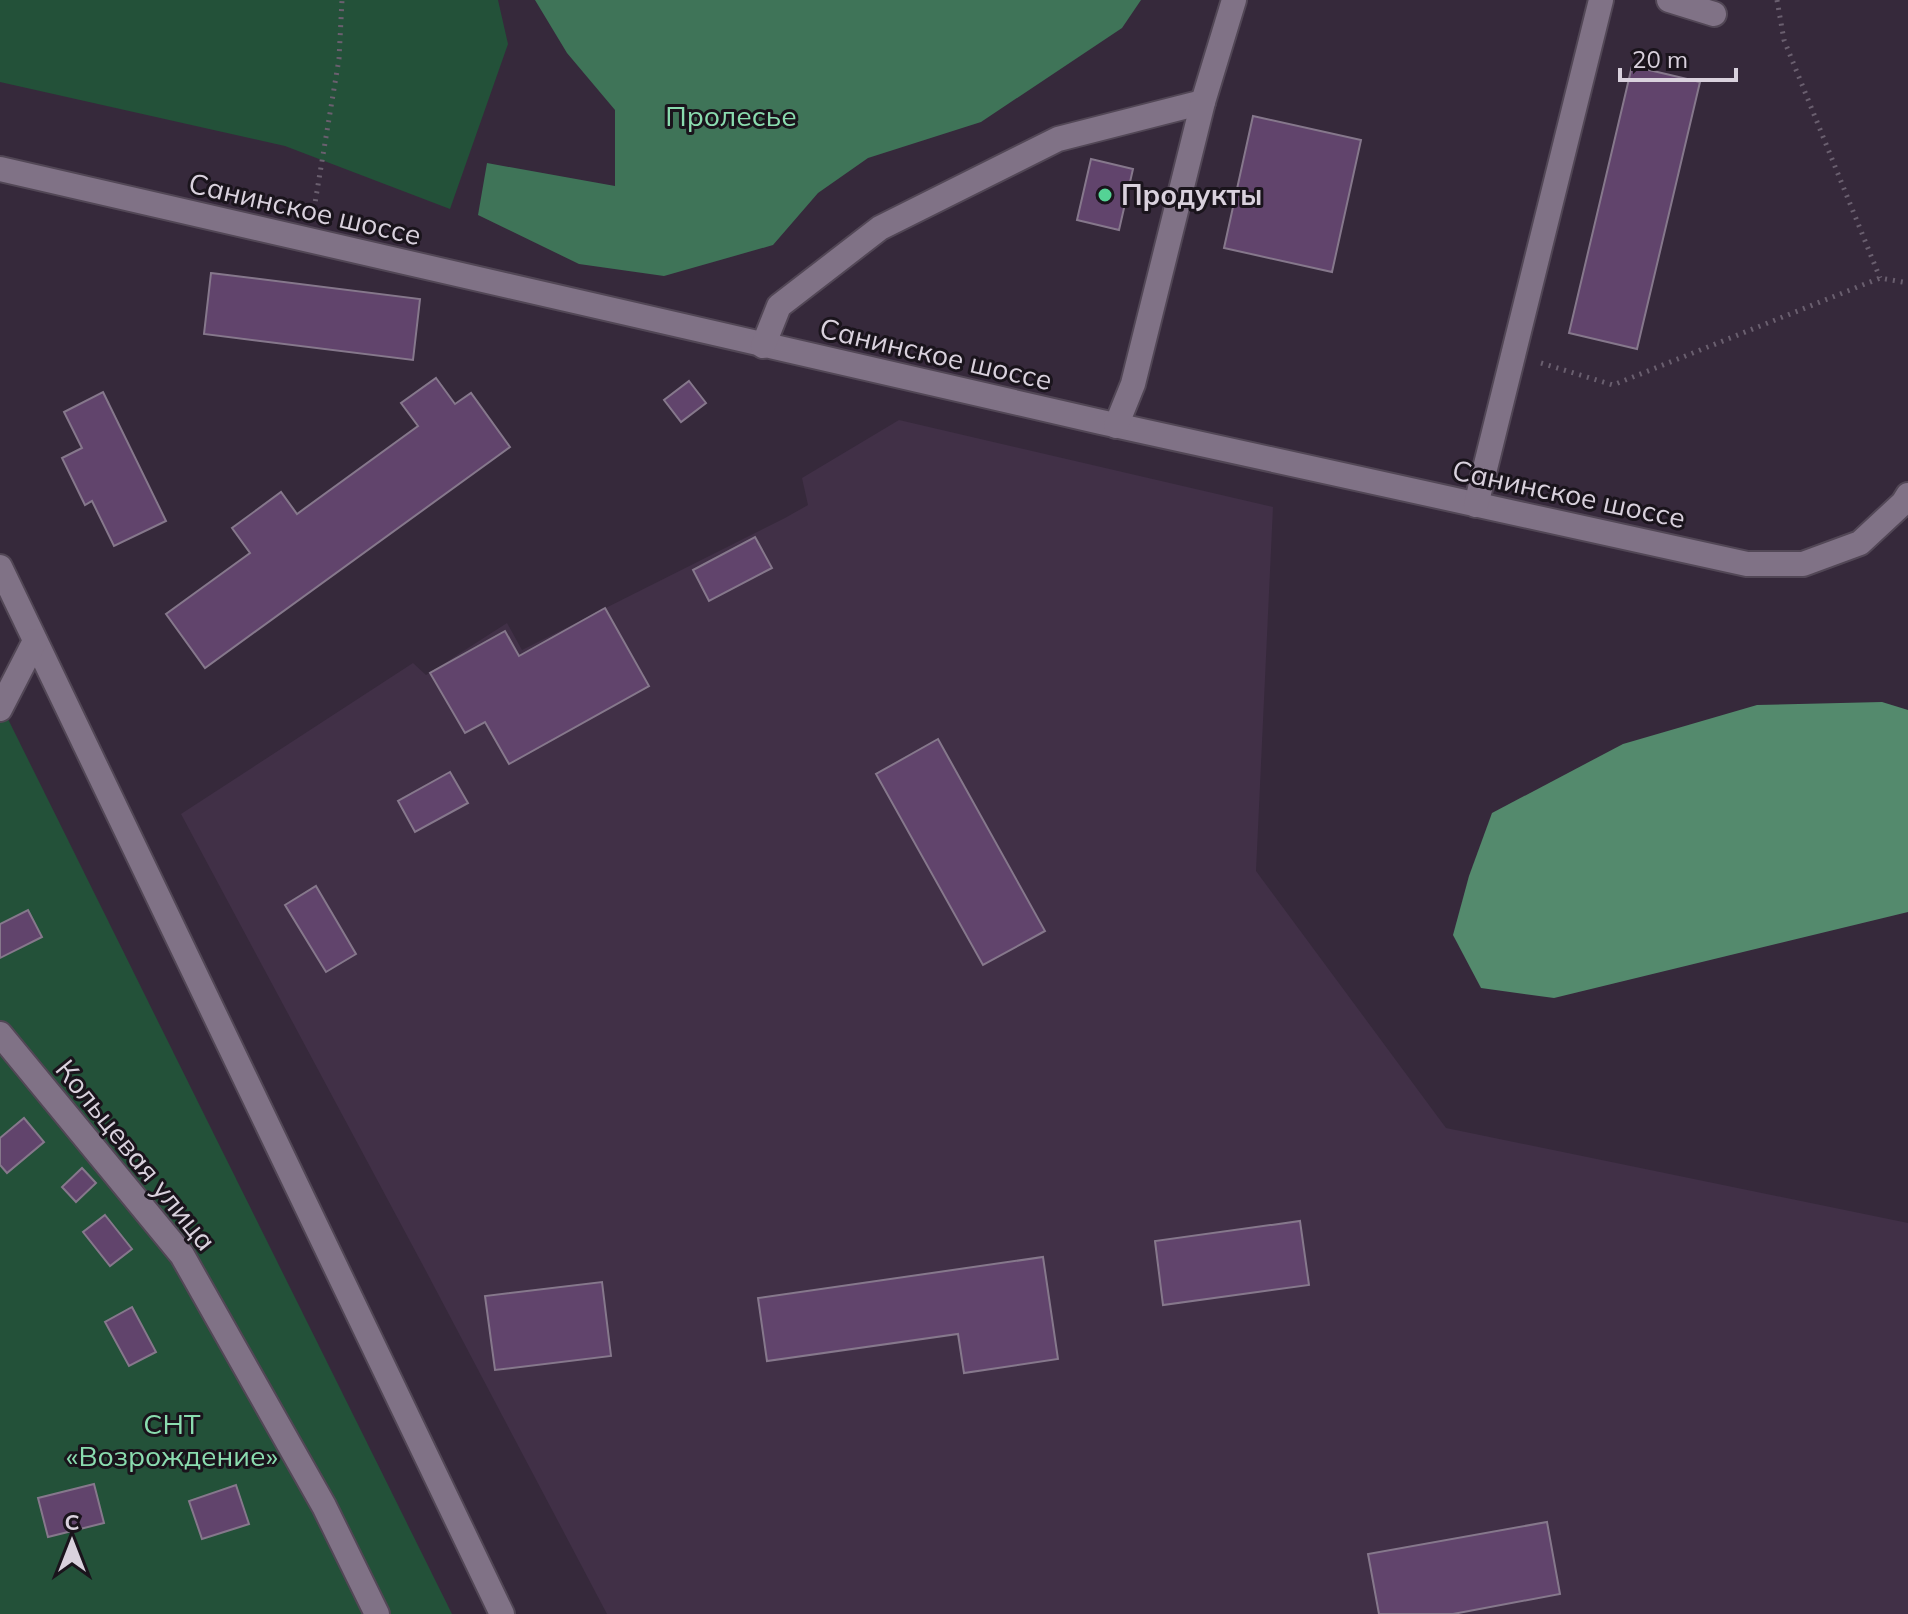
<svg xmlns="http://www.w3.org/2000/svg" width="1908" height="1614" font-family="Mulish,sans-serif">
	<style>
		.built { fill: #413047 }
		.green { fill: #235139 }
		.forest { fill: #3f7458 }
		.water { fill: #548a6d }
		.building { fill: #61446c; stroke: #86788c; stroke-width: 2 }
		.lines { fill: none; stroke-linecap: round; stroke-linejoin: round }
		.minor-casing { stroke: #524756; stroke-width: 28 }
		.path { stroke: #6a5f6f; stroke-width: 5; stroke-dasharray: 2 6; stroke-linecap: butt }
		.minor { stroke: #807286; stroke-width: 24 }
		.poi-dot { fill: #54d395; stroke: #1a141c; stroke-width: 3 }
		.labels { text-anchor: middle; stroke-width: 6; stroke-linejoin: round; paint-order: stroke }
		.park-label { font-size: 28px; fill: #8adcaf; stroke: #1a141c }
		.poi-label { font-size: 28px; font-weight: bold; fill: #d9d1dd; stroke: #1a141c; text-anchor: start }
		.street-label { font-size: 28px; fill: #d9d1dd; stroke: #1a141c }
	</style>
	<rect width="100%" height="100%" fill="#36293b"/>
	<path class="built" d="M899,420L1273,507L1256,871L1446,1128L1908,1223V1614H607L426,1271L181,814L413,663L426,675L507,623L522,650L785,518L808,505L802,478Z"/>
	<g class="green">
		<path d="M0,0H498L508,44L450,209L285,146L0,82Z"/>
		<path d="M0,703L452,1614H0Z"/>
	</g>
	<path class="forest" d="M535,0H1141L1122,28L981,122L868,158L818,193L773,245L664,276L579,264L478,215L487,163L615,186V110L567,53Z"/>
	<path class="water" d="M1882,702L1908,710V912L1554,998L1481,988L1453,935L1469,876L1492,813L1623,744L1757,705Z"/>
	<g class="building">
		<path d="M1632,66L1700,82L1637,349L1569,333Z"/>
		<path d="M1253,116L1361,140L1332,272L1224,248Z"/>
		<path d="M1091,159L1133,169L1119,230L1077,220Z"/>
		<path d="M211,273L420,299L413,360L204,334Z"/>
		<path d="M436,378L455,404L471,393L510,447L205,668L166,614L250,553L232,528L281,492L297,514L418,426L401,403Z"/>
		<path d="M689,381L706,403L681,422L664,400Z"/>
		<path d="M103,392L166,521L114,546L92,501L85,505L62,458L82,448L64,412Z"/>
		<path d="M755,537L772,568L709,601L693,570Z"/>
		<path d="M605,608L649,686L509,764L485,722L465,733L430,673L505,631L519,656Z"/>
		<path d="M938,739L1045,931L983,965L876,774Z"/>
		<path d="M450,772L468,803L415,832L398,801Z"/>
		<path d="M316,886L356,954L326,972L285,905Z"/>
		<path d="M28,910L42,937L0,958V924Z"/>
		<path d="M24,1118L44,1142L7,1173L0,1165V1138Z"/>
		<path d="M82,1168L96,1183L76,1202L62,1187Z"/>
		<path d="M105,1215L132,1249L110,1266L83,1232Z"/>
		<path d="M1300,1221L1309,1285L1163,1305L1155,1241Z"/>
		<path d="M1043,1257L1058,1359L964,1373L958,1334L767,1361L758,1298Z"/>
		<path d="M602,1282L611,1356L495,1370L485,1296Z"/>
		<path d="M132,1307L156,1352L129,1366L105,1322Z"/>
		<path d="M94,1484L104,1523L48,1537L38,1498Z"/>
		<path d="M236,1485L249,1524L202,1539L189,1501Z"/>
		<path d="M1547,1522L1560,1594L1453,1614H1379L1368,1554Z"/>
	</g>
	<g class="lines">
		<defs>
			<g id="minor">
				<path d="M1669,0L1714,14"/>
				<path d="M0,169L1101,422L1747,564H1803L1860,543L1903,503L1908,495"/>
				<path d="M763,346L779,306L880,228L1058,139L1203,102"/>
				<path d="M1116,426L1133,384L1203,102L1234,0"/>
				<path d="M1476,505L1601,0"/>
				<path d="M0,567L502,1614"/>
				<path d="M0,709L35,641"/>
				<path d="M0,1034L182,1255L324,1506L377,1614"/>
			</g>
		</defs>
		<use href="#minor" class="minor-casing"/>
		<g class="path">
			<path d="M1777,0L1784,40L1880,278"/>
			<path d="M314,209L339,59L342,0"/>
			<path d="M1541,363L1613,385L1880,278L1908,283"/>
		</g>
		<use href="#minor" class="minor"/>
	</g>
	<circle class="poi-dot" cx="1105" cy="195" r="8"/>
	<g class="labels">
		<g class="park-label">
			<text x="731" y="126">Пролесье</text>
			<text x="172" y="1434">СНТ<tspan x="172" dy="32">«Возрождение»</tspan></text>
		</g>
		<g class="poi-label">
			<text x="1121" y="205">Продукты</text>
		</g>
		<g class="street-label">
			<text transform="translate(305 209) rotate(13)" y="10">Санинское шоссе</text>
			<text transform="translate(936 354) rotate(13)" y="10">Санинское шоссе</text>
			<text transform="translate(1569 494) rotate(12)" y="10">Санинское шоссе</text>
			<text transform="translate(136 1155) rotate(51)" y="10">Кольцевая улица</text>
		</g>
	</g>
	<g transform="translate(72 1542)" stroke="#1a141c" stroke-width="6" paint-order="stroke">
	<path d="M0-6L14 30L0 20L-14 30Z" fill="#d9d1dd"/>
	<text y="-12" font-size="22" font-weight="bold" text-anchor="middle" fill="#d9d1dd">С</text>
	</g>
	<path d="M1620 68v12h116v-12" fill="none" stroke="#d9d1dd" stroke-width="4"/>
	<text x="1632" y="68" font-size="24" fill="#d9d1dd" stroke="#1a141c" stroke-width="6" paint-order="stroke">20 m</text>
</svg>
